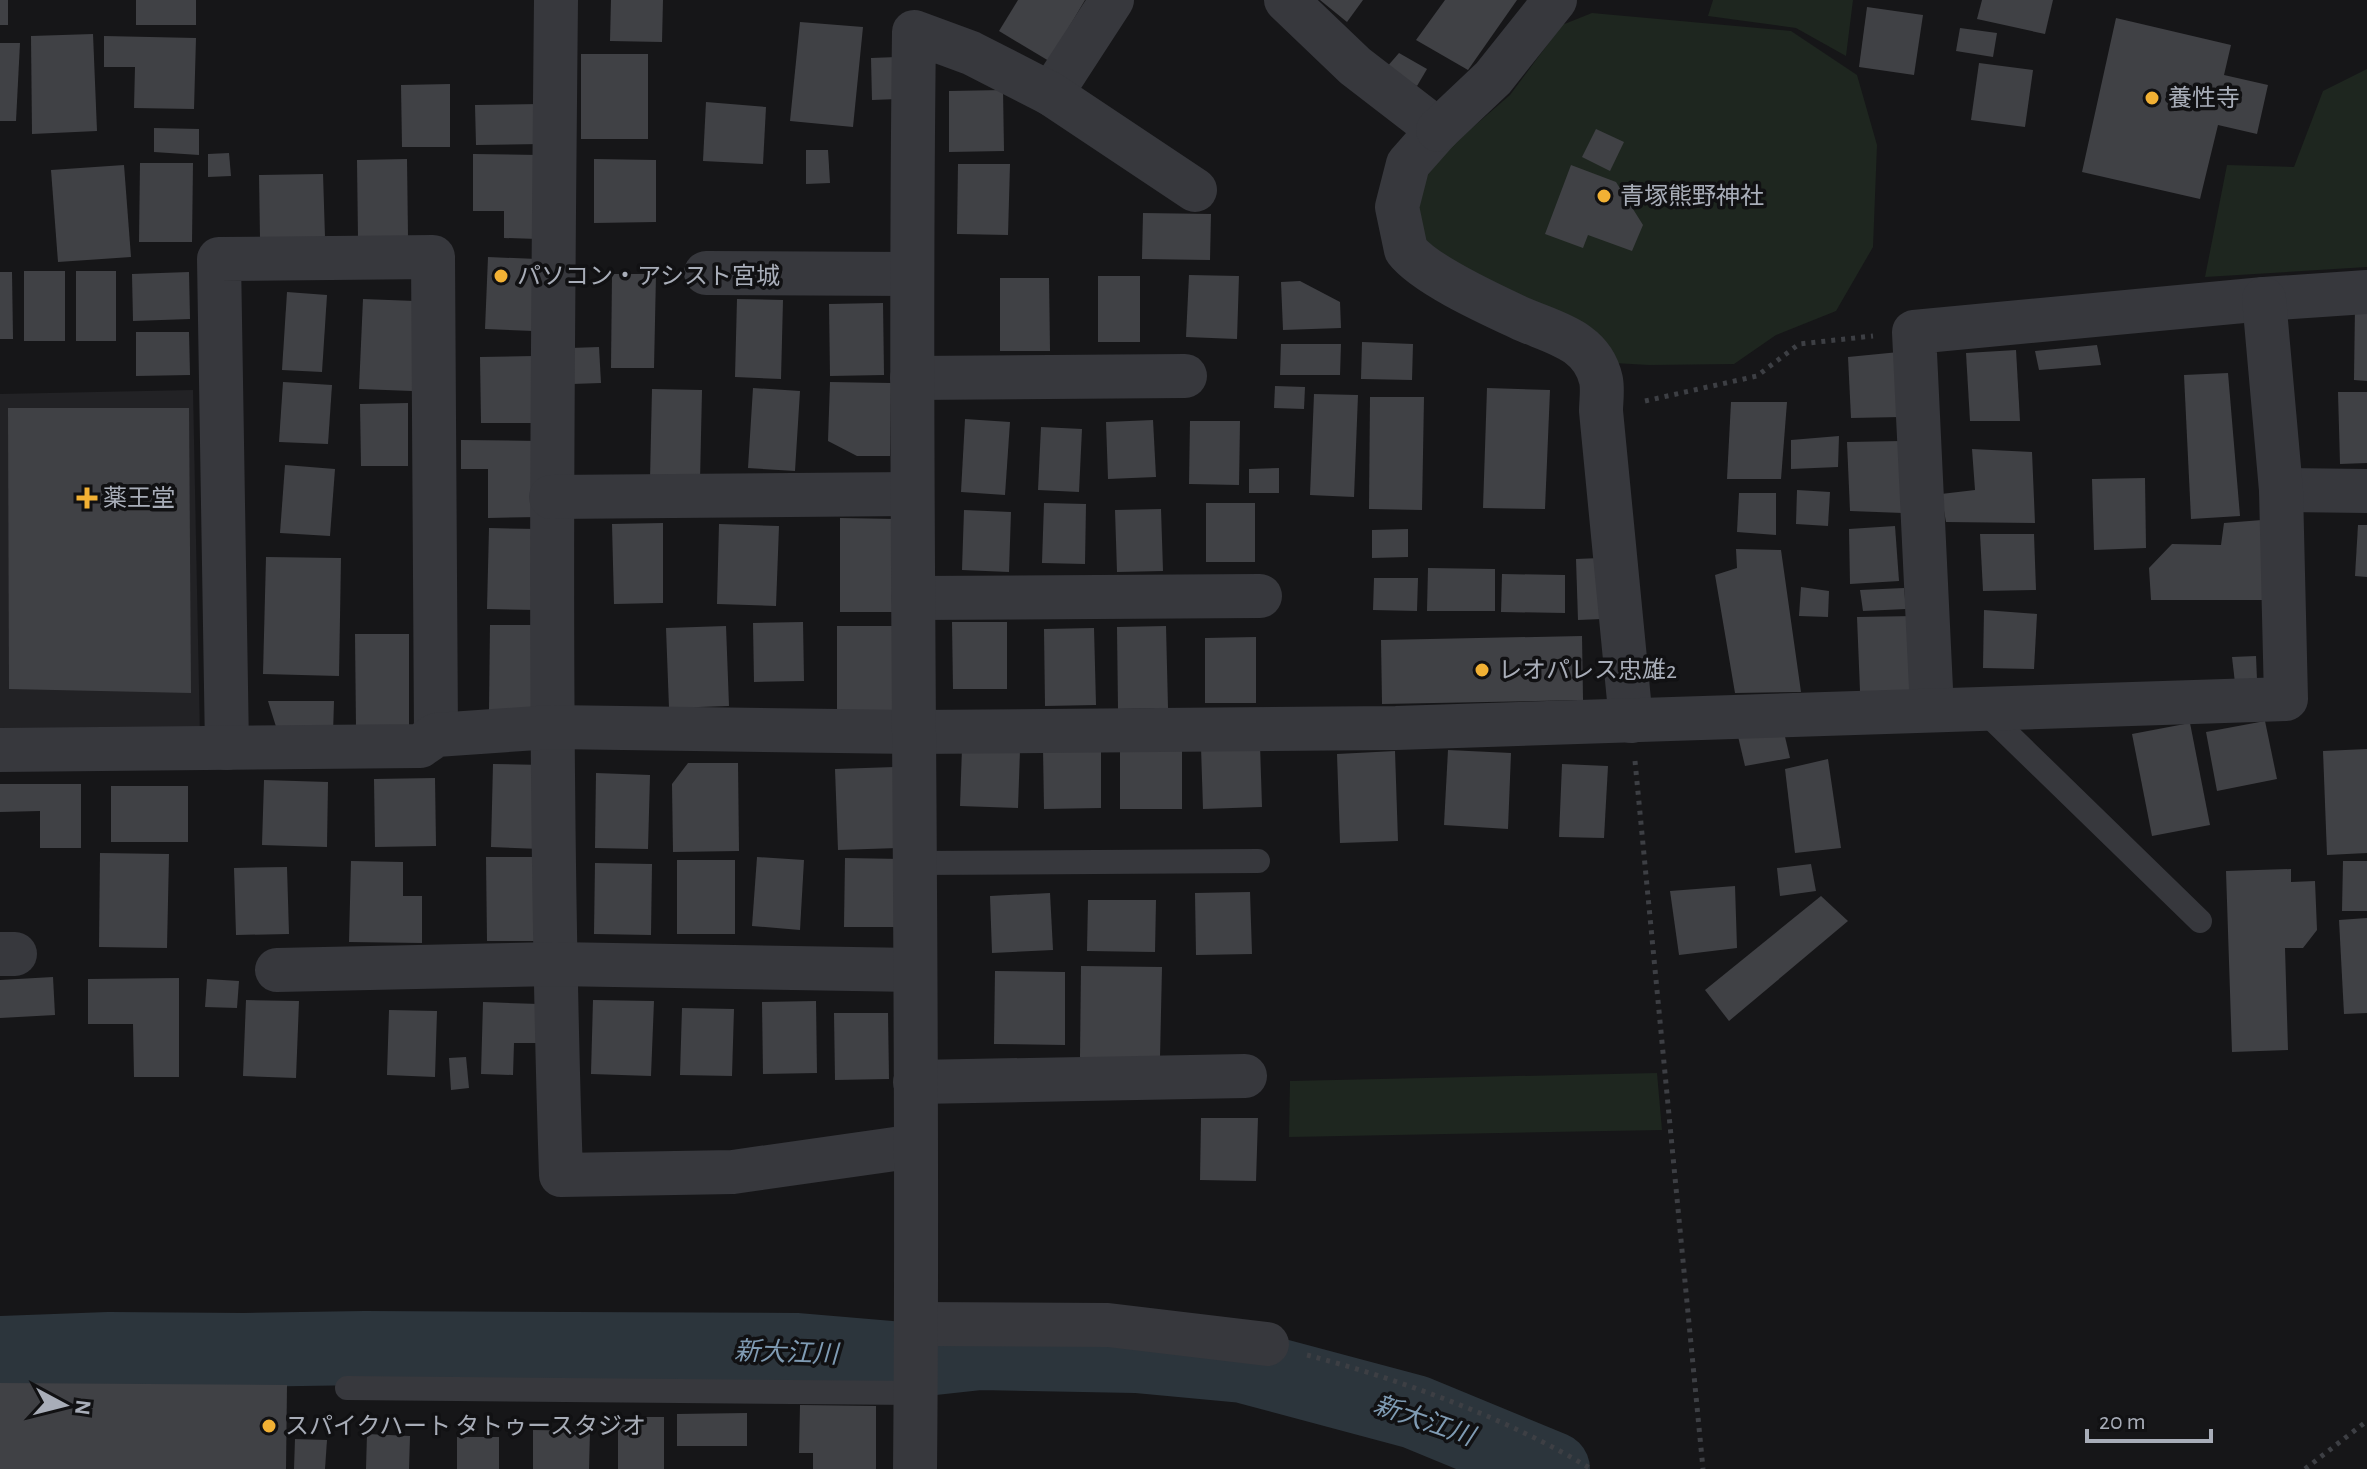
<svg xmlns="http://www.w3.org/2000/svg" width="2367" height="1469" font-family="'Alegreya Sans','Noto Sans JP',sans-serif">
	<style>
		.built { fill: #222225 }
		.green { fill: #1e261f }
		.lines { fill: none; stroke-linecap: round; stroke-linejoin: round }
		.river { stroke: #2c353c; stroke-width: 74 }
		.building { fill: #404145 }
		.path { stroke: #3d3f44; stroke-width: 5; stroke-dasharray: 4 6; stroke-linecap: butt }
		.lane { stroke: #37383d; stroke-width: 24 }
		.street { stroke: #37383d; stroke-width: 44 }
		.poi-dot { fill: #f2b134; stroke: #111113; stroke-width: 3 }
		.labels { text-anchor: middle; stroke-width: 7; stroke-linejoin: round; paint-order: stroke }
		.poi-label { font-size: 24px; fill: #a8adb8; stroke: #111113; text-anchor: start }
		.water-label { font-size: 26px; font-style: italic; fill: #7f9bb3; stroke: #111113 }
	</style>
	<rect width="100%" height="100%" fill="#161618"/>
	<path class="built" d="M193,390L200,739L0,743V394Z"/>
	<g class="green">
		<path d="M1713,0H1853L1846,56L1796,28L1708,16Z"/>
		<path d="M1592,13L1791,31L1857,75L1877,145L1873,247L1836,311L1776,335L1734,364L1649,365L1614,363L1468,277L1424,243L1416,213L1425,178L1450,147L1510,95L1562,25Z"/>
		<path d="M2367,69V267L2205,277L2227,165L2294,167L2323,91Z"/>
		<path d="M1657,1073L1662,1130L1289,1137L1290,1081Z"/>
	</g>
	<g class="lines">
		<path class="river" d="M0,1353L109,1349L244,1350L365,1348L798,1350L916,1360L980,1353L1136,1356L1243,1366L1415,1412L1553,1469"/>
	</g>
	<g class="building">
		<rect x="0" y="0" width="8" height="25"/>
		<rect x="136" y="0" width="60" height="25"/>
		<path d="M611,0H663L662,42L610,41Z"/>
		<path d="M1018,0H1085L1049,61L999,31Z"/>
		<path d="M1320,0H1363L1347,22Z"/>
		<path d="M1445,0H1517L1468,70L1416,40Z"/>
		<path d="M1982,0H2053L2045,34L1977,19Z"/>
		<path d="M1867,7L1923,15L1914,75L1859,67Z"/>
		<path d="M2116,18L2231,45L2224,75L2268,85L2257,134L2218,125L2200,199L2082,172Z"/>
		<path d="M800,22L863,27L853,127L790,121Z"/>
		<path d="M1960,28L1997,33L1993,57L1956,51Z"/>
		<path d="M93,34L97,131L32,134L31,36Z"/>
		<path d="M104,36L196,38L194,109L134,108L135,67H104Z"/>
		<path d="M0,43H20L16,121H0Z"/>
		<path d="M1399,53L1427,69L1417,86L1386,68Z"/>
		<rect x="581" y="54" width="67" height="85"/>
		<path d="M897,57L898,99L872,100L871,58Z"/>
		<path d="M1979,63L2033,70L2025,127L1971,120Z"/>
		<path d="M450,84V147H402L401,85Z"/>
		<path d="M1003,90L1004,151L949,152V91Z"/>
		<path d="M706,102L766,107L763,164L703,161Z"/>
		<path d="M541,104L542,144L476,145L475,105Z"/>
		<path d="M154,128L199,129V155L154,152Z"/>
		<path d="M1596,129L1624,142L1610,171L1582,157Z"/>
		<path d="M806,150H828L830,183L806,184Z"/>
		<path d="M229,153L231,176L208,177V154Z"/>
		<path d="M473,154L539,155L538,239L504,238V211H473Z"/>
		<path d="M407,159L408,237L358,239L357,160Z"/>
		<path d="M594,159L656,160V222L594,223Z"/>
		<path d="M140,163H193L192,242H139Z"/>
		<path d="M958,164H1010L1008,235L957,234Z"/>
		<path d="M124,165L131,257L58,262L51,170Z"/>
		<path d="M1571,165L1616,182L1643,225L1632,251L1588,235L1583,248L1545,234Z"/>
		<path d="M323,174L325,238L260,239L259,175Z"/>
		<path d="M1143,213L1211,214L1210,260L1142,259Z"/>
		<path d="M488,257L537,259L533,331L485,329Z"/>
		<rect x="24" y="271" width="41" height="70"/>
		<rect x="76" y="271" width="40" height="70"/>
		<path d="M0,272H12L13,339H0Z"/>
		<path d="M189,272L190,319L133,321L132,274Z"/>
		<path d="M612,274H656L654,368H611Z"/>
		<path d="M1189,275L1239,276L1237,339L1186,337Z"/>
		<rect x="1098" y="276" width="42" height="66"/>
		<path d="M1000,278H1049L1050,351H1000Z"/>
		<path d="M1300,281L1340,302L1341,328L1283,330L1281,282Z"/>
		<path d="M287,292L327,295L322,372L282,370Z"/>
		<path d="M363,299L415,301L412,391L359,389Z"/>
		<path d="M737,299L783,300L781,379L735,377Z"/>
		<path d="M883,303L884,375L830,376L829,304Z"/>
		<path d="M2355,306H2367V381L2354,380Z"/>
		<path d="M136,332H189L190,375L136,376Z"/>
		<path d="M1362,342L1413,344L1412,380L1361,379Z"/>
		<path d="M1281,344H1341L1340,375H1280Z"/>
		<path d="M2097,345L2101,365L2039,370L2035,351Z"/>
		<path d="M599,347L601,383L572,384L570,348Z"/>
		<path d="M2016,350L2020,421H1970L1966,353Z"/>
		<path d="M1899,352L1901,417L1851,418L1848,357Z"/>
		<path d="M534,356L535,423H481L480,357Z"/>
		<path d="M2228,373L2240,516L2191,519L2184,375Z"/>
		<path d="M283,382L332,385L328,444L279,442Z"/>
		<path d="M830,382L891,383L890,456H857L828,441Z"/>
		<path d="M1275,386L1305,387L1304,409L1274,408Z"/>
		<path d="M753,388L800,391L795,471L748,468Z"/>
		<path d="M1487,388L1550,390L1545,509L1483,508Z"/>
		<path d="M652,389L702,390L700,481L650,480Z"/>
		<path d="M2338,392H2367V463L2340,464Z"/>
		<path d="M1314,394L1358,395L1354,497L1310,495Z"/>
		<path d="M1370,397H1424L1422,510L1369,509Z"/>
		<path d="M1731,402H1787L1781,479H1727Z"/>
		<path d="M408,403V466H361L360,404Z"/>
		<path d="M8,408H189L191,693L9,689Z"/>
		<path d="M965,419L1010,422L1005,495L961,492Z"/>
		<path d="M1153,420L1156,477L1108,479L1106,422Z"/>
		<path d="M1190,421H1240L1239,485L1189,484Z"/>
		<path d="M1041,427L1082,429L1079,492L1038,490Z"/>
		<path d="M1839,436L1838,467L1791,469V440Z"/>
		<path d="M461,440L540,441V517L488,518V469H461Z"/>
		<path d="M1902,441L1903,513L1850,511L1847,442Z"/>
		<path d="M1972,449L2032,452L2035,523L1946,522L1941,494L1975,490Z"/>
		<path d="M285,465L335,469L330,536L280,533Z"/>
		<path d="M1279,468V493H1249V469Z"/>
		<path d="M2145,478L2146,548L2094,550L2092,479Z"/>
		<path d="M1797,490L1830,492L1828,526L1796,524Z"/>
		<path d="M1739,493H1776V535L1737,532Z"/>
		<path d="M1044,503L1086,504L1085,564L1042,563Z"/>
		<rect x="1206" y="503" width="49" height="59"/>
		<path d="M1161,509L1163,571L1117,572L1115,510Z"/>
		<path d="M964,510L1011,512L1009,572L962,570Z"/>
		<path d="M840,518L897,519V612H840Z"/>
		<path d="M2262,520L2268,600H2151L2149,568L2172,544L2221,545L2224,523Z"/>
		<path d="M663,523V603L614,604L612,524Z"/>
		<path d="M719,524L779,526L776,606L717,604Z"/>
		<path d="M2358,525H2367V577L2355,576Z"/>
		<path d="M1895,526L1899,581L1850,584L1849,529Z"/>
		<path d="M489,528L538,529L537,610L487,609Z"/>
		<path d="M1408,529V557L1372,558V530Z"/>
		<path d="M1980,534H2034L2036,590L1983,591Z"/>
		<path d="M1736,549L1781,550L1801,692L1735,693L1715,575L1737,568Z"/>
		<path d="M266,557L341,558L339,676L263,674Z"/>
		<path d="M1600,558L1602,619L1578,620L1576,559Z"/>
		<path d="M1428,568L1495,569V611H1427Z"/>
		<path d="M1502,574L1565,575V613L1501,612Z"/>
		<path d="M1374,578H1418L1417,611L1373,610Z"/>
		<path d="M1801,587L1829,591L1828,617L1799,616Z"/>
		<path d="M1904,588L1906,609L1863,611L1860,590Z"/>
		<path d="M1984,610L2037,614L2034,669L1983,668Z"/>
		<path d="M1915,616L1913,691H1860L1857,617Z"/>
		<path d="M803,622L804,681L754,682L753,623Z"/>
		<path d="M952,622H1007V689H953Z"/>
		<path d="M490,625H544L543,710H489Z"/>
		<path d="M726,626L729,706L669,708L666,628Z"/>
		<rect x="837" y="626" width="60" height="84"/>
		<path d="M1166,626L1168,708L1118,709L1117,627Z"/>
		<path d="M1094,628L1096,705L1045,706L1044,629Z"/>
		<path d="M355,634H409V727L356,728Z"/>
		<path d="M1582,636L1583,700L1382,704L1381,640Z"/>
		<path d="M1256,637V703H1205V638Z"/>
		<path d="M2256,656L2257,680L2235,683L2232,657Z"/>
		<path d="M268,701H334L333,733H278Z"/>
		<path d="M2265,721L2277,779L2217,791L2206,732Z"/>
		<path d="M2190,723L2210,825L2152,836L2132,734Z"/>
		<path d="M1782,724L1790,758L1745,766L1737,732Z"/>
		<path d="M1260,745L1262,807L1203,809L1201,747Z"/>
		<path d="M1101,747V808L1044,809L1043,748Z"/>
		<path d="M962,748L1020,750L1018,808L960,806Z"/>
		<path d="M2367,749V853L2327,855L2323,751Z"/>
		<rect x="1120" y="750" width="62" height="59"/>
		<path d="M1448,750L1511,753L1508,829L1444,825Z"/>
		<path d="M1395,751L1398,841L1340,843L1337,754Z"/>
		<path d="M1828,759L1841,848L1795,853L1785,769Z"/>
		<path d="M688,763H738L739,851L673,852L672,784Z"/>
		<path d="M493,764L544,765L541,849L491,847Z"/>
		<path d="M1562,764L1608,766L1604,838L1559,837Z"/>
		<path d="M895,767L898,848L838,850L835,769Z"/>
		<path d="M596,773L650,775L648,849L595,848Z"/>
		<path d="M435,778L436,846L375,847L374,779Z"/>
		<path d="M264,780L328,782L327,847L262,845Z"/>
		<path d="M0,784H81V848H40V811L0,812Z"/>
		<rect x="111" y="786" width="77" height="56"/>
		<path d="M100,853L169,854L167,948L99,947Z"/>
		<path d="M486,857H541L542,941H487Z"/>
		<path d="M757,857L804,860L800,930L752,926Z"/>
		<path d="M845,858L902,859V927H844Z"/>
		<rect x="677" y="860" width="58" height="74"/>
		<path d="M351,861L403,862V896H422V943L349,942Z"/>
		<path d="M2343,861H2367V911H2342Z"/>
		<path d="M595,863L652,864L651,935L594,934Z"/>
		<path d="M1811,864L1816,891L1780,896L1777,868Z"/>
		<path d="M287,867L289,934L236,935L234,868Z"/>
		<path d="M2291,869V882L2315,881L2317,930L2303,948H2285L2288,1050L2232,1052L2226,871Z"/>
		<path d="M1735,886L1737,948L1679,955L1670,891Z"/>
		<path d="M1250,892L1252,954L1196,955L1195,893Z"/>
		<path d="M1050,893L1053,950L992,953L990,896Z"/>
		<path d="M1821,896L1848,921L1729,1021L1705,990Z"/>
		<path d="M1088,900H1156L1155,952L1087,951Z"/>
		<path d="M2367,918V1013L2344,1014L2339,920Z"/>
		<path d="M1081,966L1162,967L1160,1058L1080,1057Z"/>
		<path d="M995,971L1065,972V1045L994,1044Z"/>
		<path d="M53,977L55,1015L0,1018V980Z"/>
		<path d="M179,978V1077H134L133,1024H88V979Z"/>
		<path d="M207,979L239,981L237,1008L205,1007Z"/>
		<path d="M246,1000L299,1001L296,1078L243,1076Z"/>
		<path d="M593,1000L654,1001L651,1076L591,1074Z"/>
		<path d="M816,1001L817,1073L763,1074L762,1002Z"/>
		<path d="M483,1002L539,1004L538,1043H514L513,1075L481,1074Z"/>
		<path d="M682,1008L734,1009L732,1076L680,1075Z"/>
		<path d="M389,1010L437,1011L435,1077L387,1075Z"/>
		<path d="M834,1013H888L889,1079L835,1080Z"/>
		<path d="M466,1057L469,1088L451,1090L449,1058Z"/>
		<path d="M1201,1118H1258L1256,1181L1200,1180Z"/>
		<path d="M0,1383L287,1385L286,1469H0Z"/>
		<path d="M800,1405L876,1406V1469H813V1453H799Z"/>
		<path d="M747,1413V1446H677V1414Z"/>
		<rect x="618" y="1417" width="46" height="52"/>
		<path d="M533,1430L590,1431L589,1469H533Z"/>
		<path d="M367,1434L410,1436L409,1469H366Z"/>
		<rect x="457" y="1437" width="42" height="32"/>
		<path d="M295,1439L327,1440L325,1469H294Z"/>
	</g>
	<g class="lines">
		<g class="path">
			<path d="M1645,401L1757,376L1799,344L1873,336"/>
			<path d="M1635,761L1703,1469"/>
			<path d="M1307,1355C1399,1379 1510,1419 1591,1469"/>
			<path d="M2305,1469L2367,1421"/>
		</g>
		<g class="lane">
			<path d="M1982,709L2200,921"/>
			<path d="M914,863L1258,861"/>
			<path d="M347,1388L916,1393"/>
		</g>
		<g class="street">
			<path d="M556,0C552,392 548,783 561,1175L733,1172L916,1146"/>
			<path d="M1286,0L1355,66L1438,130L1408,164L1397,207L1406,250C1425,275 1492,305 1522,319C1554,333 1592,340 1601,380C1603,390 1601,402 1601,411L1631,721"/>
			<path d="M1051,94L1112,0"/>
			<path d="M1438,130L1493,78L1555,0"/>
			<path d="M706,273L911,274"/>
			<path d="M912,378L1185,376"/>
			<path d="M2281,490L2367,491"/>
			<path d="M551,497L912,494"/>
			<path d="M913,598L1260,596"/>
			<path d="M1932,710L1914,332L2264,299L2367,292"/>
			<path d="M227,748L219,259L433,257L436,735"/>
			<path d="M0,750L420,746L436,735L552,727L914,732L1396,728L2286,699L2281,490L2264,299"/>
			<path d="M0,954H15"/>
			<path d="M277,970L554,964L915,970"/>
			<path d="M915,1082L1245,1076"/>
			<path d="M916,1324L1108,1325L1267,1344"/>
			<path d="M915,1469C920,990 908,511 914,32L971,53L1051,94L1195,190"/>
		</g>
	</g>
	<g class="poi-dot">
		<circle cx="2152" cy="98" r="8"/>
		<circle cx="1604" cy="196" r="8"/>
		<circle cx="501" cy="276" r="8"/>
		<path d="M83 486h8v8h8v8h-8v8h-8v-8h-8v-8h8z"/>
		<circle cx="1482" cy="670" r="8"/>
		<circle cx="269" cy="1426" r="8"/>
	</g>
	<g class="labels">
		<g class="poi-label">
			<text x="2168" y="106">養性寺</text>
			<text x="1620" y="204">青塚熊野神社</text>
			<text x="517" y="284">パソコン・アシスト宮城</text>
			<text x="103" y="506">薬王堂</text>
			<text x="1498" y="678">レオパレス忠雄2</text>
			<text x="285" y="1434">スパイクハート タトゥースタジオ</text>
		</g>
		<g class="water-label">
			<text transform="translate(786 1352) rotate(2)" y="9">新大江川</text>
			<text transform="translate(1424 1420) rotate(19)" y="9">新大江川</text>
		</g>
	</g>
	<g transform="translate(64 1405) rotate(97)" stroke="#111113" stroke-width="6" paint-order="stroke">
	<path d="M0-6L14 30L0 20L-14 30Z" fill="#a8adb8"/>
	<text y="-12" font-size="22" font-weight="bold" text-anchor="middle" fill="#a8adb8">N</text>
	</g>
	<path d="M2087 1429v12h124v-12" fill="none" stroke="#a8adb8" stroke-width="4"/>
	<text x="2099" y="1429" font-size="24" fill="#a8adb8" stroke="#111113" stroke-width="6" paint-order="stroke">20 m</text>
</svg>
